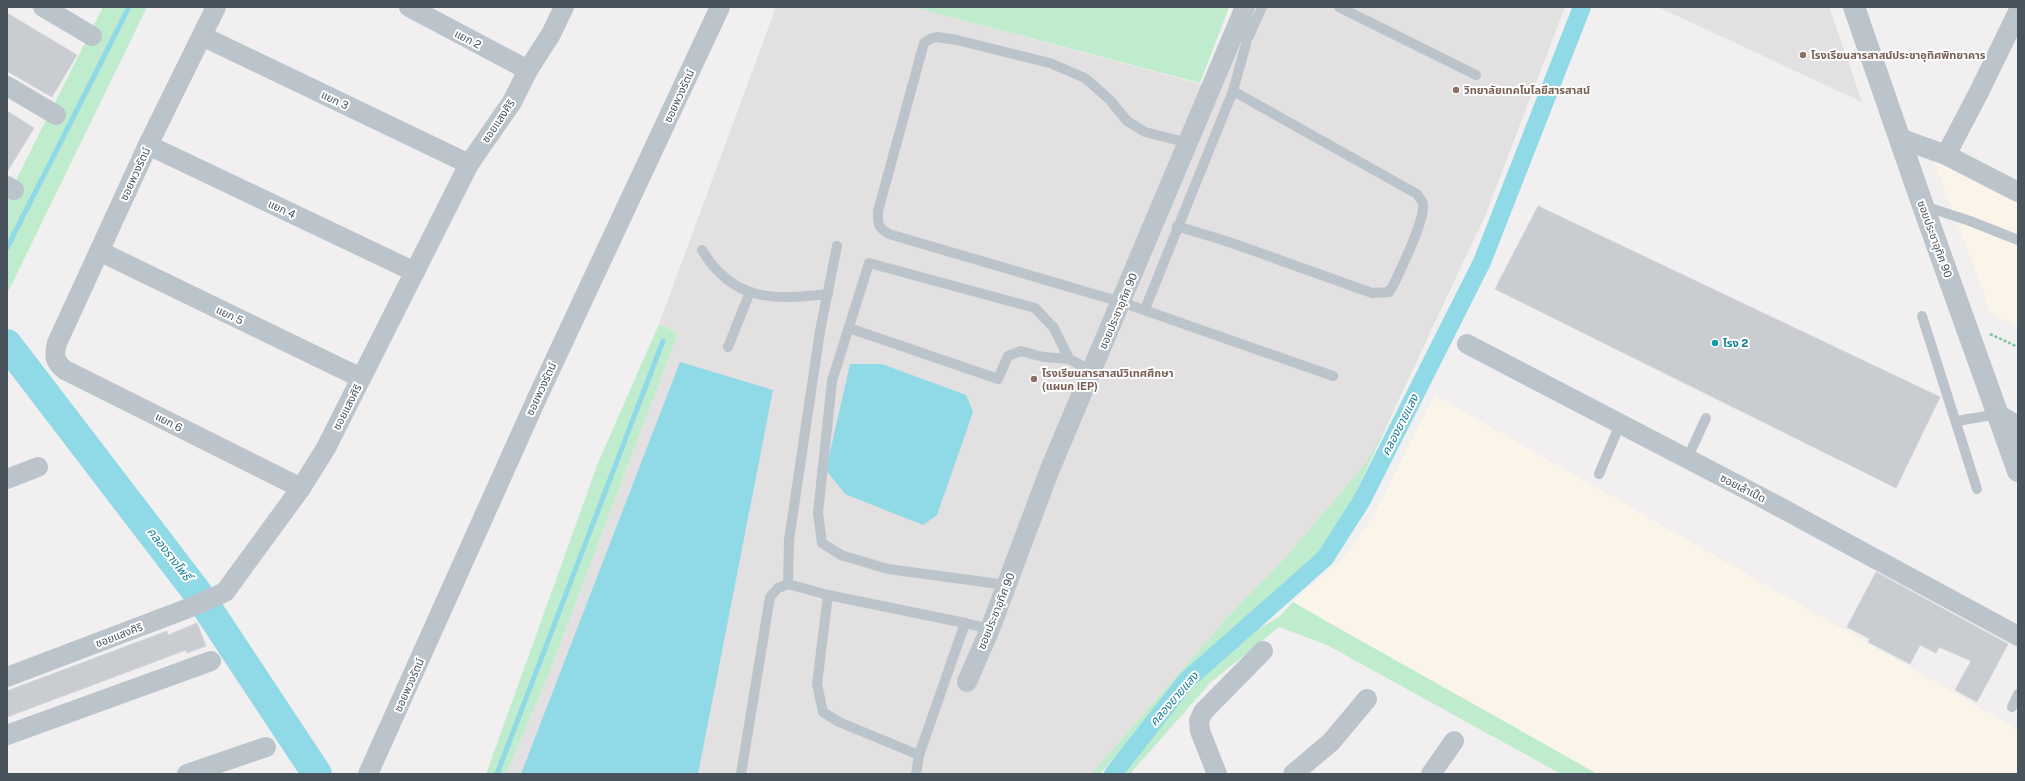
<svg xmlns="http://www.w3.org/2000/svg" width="2025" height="781" font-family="'Public Sans','Noto Sans Thai',sans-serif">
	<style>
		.commercial { fill: #fbf5e9 }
		.education { fill: #e2e0e0 }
		.green { fill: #c0ecce }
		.water { fill: #90d9e6 }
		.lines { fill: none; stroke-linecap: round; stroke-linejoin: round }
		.stream { stroke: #90d9e6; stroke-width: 5 }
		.canal { stroke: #90d9e6; stroke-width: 18 }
		.river { stroke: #90d9e6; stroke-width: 30 }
		.building { fill: #c9ccd1; stroke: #d3d5da }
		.path { stroke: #7bc79d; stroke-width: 2.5; stroke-dasharray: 3 2; stroke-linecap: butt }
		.service { stroke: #bbc4cb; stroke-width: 10 }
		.minor { stroke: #bbc4cb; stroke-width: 20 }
		.tertiary { stroke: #bbc4cb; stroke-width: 22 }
		.education-dot { fill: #8d6e63; stroke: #fff; stroke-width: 1.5 }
		.culture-dot { fill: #0f9aa8; stroke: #fff; stroke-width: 1.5 }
		.labels { text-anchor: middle; stroke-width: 4; stroke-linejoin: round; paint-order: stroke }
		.street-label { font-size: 11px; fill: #48535b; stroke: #fff }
		.education-label { font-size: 11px; font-weight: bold; fill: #785e54; stroke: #fff; text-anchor: start }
		.culture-label { font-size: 11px; font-weight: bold; fill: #0d838f; stroke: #fff; text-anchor: start }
		.water-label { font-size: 12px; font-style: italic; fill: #167f91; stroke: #fff }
	</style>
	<rect width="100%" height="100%" fill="#f1efef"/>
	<g class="commercial">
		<path d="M1931,154L2018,197V327L1990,313L1981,285Z"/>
		<path d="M1435,395L2017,729L2018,774H1597L1293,602L1344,557L1371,520Z"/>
	</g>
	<g class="education">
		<path d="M776,7H920V9L1219,89L1258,7H1565L1485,216L1386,426L1365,464L1287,556L1233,611L1091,774H506L549,673L678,333L659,324Z"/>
		<path d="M1658,7H1829L1862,102Z"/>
	</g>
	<g class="green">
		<path d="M103,7H147L7,294V198Z"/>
		<path d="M920,7H1229L1200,83L920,9Z"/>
		<path d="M1440,310L1339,529L1318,554L1176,686L1100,774H1091L1233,611L1287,556L1365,464L1386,426Z"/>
		<path d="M659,324L678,333L549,673L506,774H486L598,463Z"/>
		<path d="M1293,602C1394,660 1496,716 1597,774H1561L1327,645L1279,627L1211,682L1130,774H1116L1199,673L1249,634L1279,617Z"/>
	</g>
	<g class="water">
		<path d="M680,362L773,390L698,774H521Z"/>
		<path d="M850,364H882L966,395L973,412L937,515L923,525L845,494L826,470Z"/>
	</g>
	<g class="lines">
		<g class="stream">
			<path d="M7,248L129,7"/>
			<path d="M497,774L663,341"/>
		</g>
		<path class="canal" d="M1113,774L1186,681L1325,558L1362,500L1482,262L1582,7"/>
		<path class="river" d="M7,344L196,591L317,774"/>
	</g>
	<g class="building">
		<path d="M7,13L77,55L52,97L7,71Z"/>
		<path d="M7,111L34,128L7,172Z"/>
		<path d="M1538,206L1940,397L1896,488L1495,289Z"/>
		<path d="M1876,572L2008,644L1977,702L1955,690L1971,661L1939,647L1936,653L1920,645L1910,664L1868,642L1870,639L1847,627Z"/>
		<path d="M197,623L206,646L187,653L186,650L7,717V691L167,631L168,635Z"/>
	</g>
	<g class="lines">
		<path class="path" d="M1990,334L2018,347"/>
		<g class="service">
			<path d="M1339,7L1476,75"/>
			<path d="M1248,38L1262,7"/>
			<path d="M1188,143L1145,132L1127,121L1110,100L1085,78L1050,63L957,40L937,37L930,39L924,43L878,211C878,224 877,227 889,234L1121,302L1333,376"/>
			<path d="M1924,206L1970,221L2018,240"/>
			<path d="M1177,226L1232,243L1372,293L1389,292L1394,284C1402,266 1425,221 1423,204C1422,200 1419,197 1417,194L1233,91L1246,44L1247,15"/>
			<path d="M702,250C733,302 774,300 828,294"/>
			<path d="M1145,309L1233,91"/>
			<path d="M1922,316L1977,489"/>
			<path d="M849,328L998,379L1008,356L1021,351L1043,357L1069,359"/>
			<path d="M728,347L750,292"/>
			<path d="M1957,421L1998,414"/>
			<path d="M1687,459L1706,418"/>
			<path d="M1599,474L1620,424"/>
			<path d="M788,584L789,540L820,331L837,246"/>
			<path d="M1006,585L888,569L841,555L822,543L818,513L832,381L869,263L1035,308L1054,328L1069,359L1092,371"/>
			<path d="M965,623L990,629"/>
			<path d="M2012,707L2018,694"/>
			<path d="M741,774L770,597L778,588L788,584L828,595L965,623L919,755L839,722L823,712L817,684L828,595"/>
			<path d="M916,774L919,755"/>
		</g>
		<g class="minor">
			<path d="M43,7L92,36"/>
			<path d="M216,7L148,145L57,343C54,356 54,361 65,370L301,488"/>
			<path d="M409,7L528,70"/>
			<path d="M202,36L469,164"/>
			<path d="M7,86L56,115"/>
			<path d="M1899,138L1946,155L2018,192"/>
			<path d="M148,145L415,272"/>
			<path d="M1946,155L1979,92L2018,12"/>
			<path d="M7,186L14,190"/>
			<path d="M99,251L361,378"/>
			<path d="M1467,344L1761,497L2018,636"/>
			<path d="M1998,414L2018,426"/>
			<path d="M7,479L38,467"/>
			<path d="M7,677L194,606L225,592L301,488L326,448L469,164L512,102L528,70L551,34L564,7"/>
			<path d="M967,682L990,629L1050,469L1245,7"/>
			<path d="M7,735L211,661"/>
			<path d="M187,774L266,747"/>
			<path d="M368,774L537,398L720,7"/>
			<path d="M1217,774L1200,731L1199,721L1203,712L1263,651"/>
			<path d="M1293,774L1331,742L1367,699"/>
			<path d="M1431,774L1454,741"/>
		</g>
		<path class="tertiary" d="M1854,7L1923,206L2018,471"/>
	</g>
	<g class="education-dot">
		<circle cx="1803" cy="55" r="4"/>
		<circle cx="1456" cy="90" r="4"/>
		<circle cx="1034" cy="379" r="4"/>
	</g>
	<circle class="culture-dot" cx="1715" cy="343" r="4"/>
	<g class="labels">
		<g class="street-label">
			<text transform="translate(468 39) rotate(28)" y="4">แยก 2</text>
			<text transform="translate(679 96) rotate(-65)" y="4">ซอยพวงรัตน์</text>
			<text transform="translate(335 100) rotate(26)" y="4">แยก 3</text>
			<text transform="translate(498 121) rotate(-56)" y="4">ซอยแสงศิริ</text>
			<text transform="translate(135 174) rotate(-65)" y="4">ซอยพวงรัตน์</text>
			<text transform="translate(282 209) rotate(25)" y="4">แยก 4</text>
			<text transform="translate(1935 239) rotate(70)" y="4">ซอยประชาอุทิศ 90</text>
			<text transform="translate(1118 311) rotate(-67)" y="4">ซอยประชาอุทิศ 90</text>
			<text transform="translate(230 315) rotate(26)" y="4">แยก 5</text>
			<text transform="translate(541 389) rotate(-65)" y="4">ซอยพวงรัตน์</text>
			<text transform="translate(347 407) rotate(-63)" y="4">ซอยแสงศิริ</text>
			<text transform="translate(169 422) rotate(27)" y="4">แยก 6</text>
			<text transform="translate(1743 488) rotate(27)" y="4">ซอยเล้าเป็ด</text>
			<text transform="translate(996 611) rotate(-68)" y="4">ซอยประชาอุทิศ 90</text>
			<text transform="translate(119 635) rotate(-21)" y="4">ซอยแสงศิริ</text>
			<text transform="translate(409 685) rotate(-66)" y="4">ซอยพวงรัตน์</text>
		</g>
		<g class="education-label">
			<text x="1811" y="59">โรงเรียนสารสาสน์ประชาอุทิศพิทยาคาร</text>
			<text x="1464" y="94">วิทยาลัยเทคโนโลยีสารสาสน์</text>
			<text x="1042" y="377">โรงเรียนสารสาสน์วิเทศศึกษา<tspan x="1042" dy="13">(แผนก IEP)</tspan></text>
		</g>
		<g class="culture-label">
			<text x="1723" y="347">โรง 2</text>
		</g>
		<g class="water-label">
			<text transform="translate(1400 425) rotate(-63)" y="4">คลองยายแสง</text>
			<text transform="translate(169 554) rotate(52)" y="4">คลองรางโพธิ์</text>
			<text transform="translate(1174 699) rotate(-49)" y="4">คลองยายแสง</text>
		</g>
	</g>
	<rect width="2025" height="781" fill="none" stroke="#48535b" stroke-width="16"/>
</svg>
